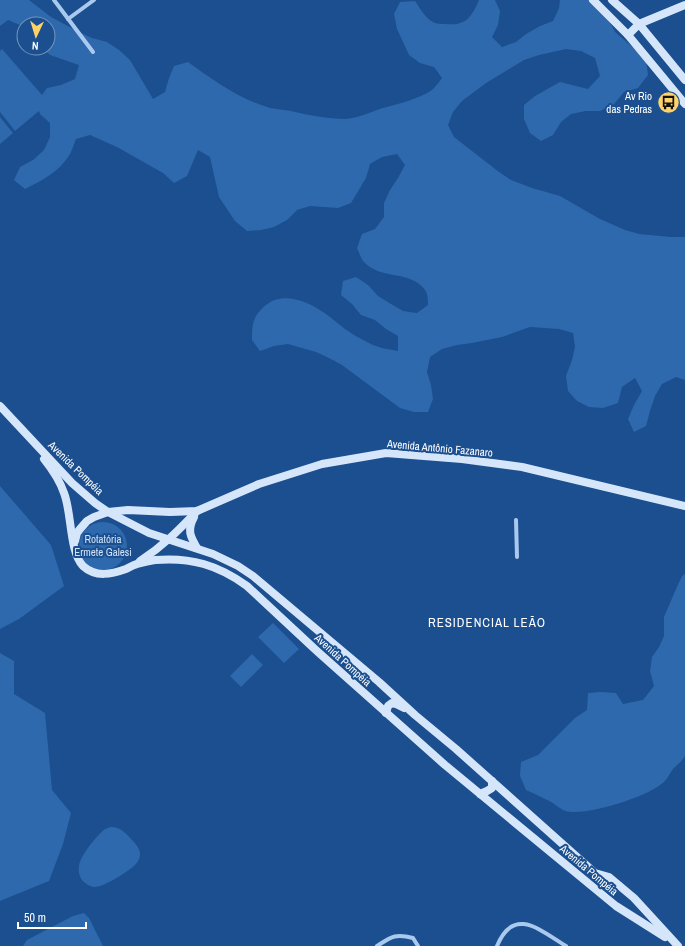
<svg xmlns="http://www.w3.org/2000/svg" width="685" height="946" font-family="'Archivo Narrow',sans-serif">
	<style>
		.green { fill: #2e69ad }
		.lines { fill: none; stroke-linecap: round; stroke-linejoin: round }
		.street { stroke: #a9c9ee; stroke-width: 4 }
		.secondary { stroke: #d6e6fa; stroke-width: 8 }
		.labels { text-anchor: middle; stroke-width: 4; stroke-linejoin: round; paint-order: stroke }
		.poi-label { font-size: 11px; fill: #fff; stroke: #1b4f8f; text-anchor: end }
		.street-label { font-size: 11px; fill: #fff; stroke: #1b4f8f }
		.park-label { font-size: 11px; fill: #cfe3fa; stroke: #1b4f8f }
		.quarter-label { font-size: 13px; letter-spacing: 1px; fill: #fff; stroke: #1b4f8f }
	</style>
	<rect width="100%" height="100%" fill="#1b4f8f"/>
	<g class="green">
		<path d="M0,0H29L51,17L79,32L92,38L107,42L119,50L130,60L153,99L165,92L169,78L174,66L188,62C213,80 239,99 270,108C277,109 284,110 291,111C307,115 329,119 345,119C358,118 371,112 383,108C398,104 419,99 432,90C435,87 439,82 442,78L434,67L420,63L409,55L397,29L394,14L400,2L415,1C420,8 425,18 433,22C436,24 441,24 445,24C466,26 471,18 479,0H495L500,11L498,25L492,37L502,47L516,42L526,34L540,26L553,21L559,8L560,0H589L599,8L608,19L615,32L636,50L646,60L648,75L638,88L624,92L614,104L600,111H586L571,114L561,122L553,135L541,141L530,133L524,119V105L535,96L560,82L588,89L600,76L595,58L581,51L566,49L539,55L524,60L486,83L462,101L453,112L448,125L454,137L499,172L511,180L532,188L560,196L600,219L625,230L639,234L671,237H685V380L676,377L662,384L655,396L650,411L646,426L634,432L628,419L634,405L642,391L635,378L622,387L618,403L603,408L589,407L577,401L568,391L566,376L572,360L575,347L573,333L559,329L530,327L502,337L472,343L457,345L442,349L430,357L427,372L431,385L433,399L428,412H414L400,408L342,365L329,358L316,352L288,344L274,346L260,351L252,340C252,323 253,316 266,305C282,291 308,301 323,312C331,317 337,323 345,329C352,334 361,339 369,343C378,348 388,349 398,351V336L386,329L375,320L361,315L352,304L341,295L343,281L356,277L368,285L378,296L391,304L403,311L417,313L428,305C428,301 428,294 425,290C411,270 380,280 364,262C361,259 359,252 357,248L362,234L375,229L384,217V203L390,190L398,178L405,165L397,154L382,157L370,164L366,178L351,203L338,208L310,206L297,210L287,220L274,227L261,230L247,231L235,221L219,197L210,157L198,150L187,176L174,183L163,173L117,147L90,135L76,139C74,143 73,149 70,154C60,171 43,180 25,189L14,180L20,167L33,160L44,150L50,137V123L40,114L39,111L15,131L0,112V51L2,49L42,95L47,88L61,85L75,79L79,65L50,55L43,48H48V24H24V29L20,25L8,20L0,26Z"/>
		<path d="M0,117L13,133L0,144Z"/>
		<path d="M0,486L51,545L64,586L19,619L0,629Z"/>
		<circle cx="103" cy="546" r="24"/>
		<path d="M685,574V756C682,761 677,765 673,769C670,773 668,778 664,782C650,796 585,817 566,811C562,810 557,806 553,803C544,798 535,794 526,790L520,776L521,762L538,755L575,718L587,710L588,693L601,692L616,693L623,704L643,700L654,686L650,671L652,657L659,647L664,636V617L676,589L682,576Z"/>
		<path d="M273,623L299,649L284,663L258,637Z"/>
		<path d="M0,653L14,661V694L45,713L52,790L71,813L63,844L49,881L0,901Z"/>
		<path d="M252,654L263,665L241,687L230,676Z"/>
		<path d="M111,827C120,827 125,832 131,839C135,843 140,848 140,854C140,858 138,862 135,865C129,871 104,887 95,887C92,887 87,885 84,882C80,879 78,872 79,866C80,856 97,835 105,829C106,829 110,827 111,827Z"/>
		<path d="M84,913L89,918L103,946H23L27,940L73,916Z"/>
	</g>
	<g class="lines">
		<g class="street">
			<path d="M54,0L93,52"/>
			<path d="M68,19L94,0"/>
			<path d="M516,520L517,557"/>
			<path d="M377,946C391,937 395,933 413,938L418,946"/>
			<path d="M497,946C514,905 541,931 566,946"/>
		</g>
		<g class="secondary">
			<path d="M593,0L628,35L685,104"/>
			<path d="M612,0L639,24L685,80"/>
			<path d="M628,35L639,24L685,5"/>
			<path d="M0,406L72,483L95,503L108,512L149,533L213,554L238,566L253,576L379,682L415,715L456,749L595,873L609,877L634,898L678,946"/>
			<path d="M44,459C52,469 60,481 64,493C72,513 69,551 83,566C96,578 112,574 126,569C130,567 133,565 137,564C143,562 149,561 155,560C191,557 218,565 247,586L318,652L445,765L616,906L665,937"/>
			<path d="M194,517C187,530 190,536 197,548"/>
			<path d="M75,541L77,533L80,529L87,521L94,517L108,512L128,510L170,512L197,511L259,484L322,464L386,453L462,459L522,467L685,506"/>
			<path d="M140,561C163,546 178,531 197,511"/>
			<path d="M386,713L388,706L392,703L396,704L404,708"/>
			<path d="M480,794L487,791L492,788V781"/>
		</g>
	</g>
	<defs>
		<symbol id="bus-disc" viewBox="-11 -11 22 22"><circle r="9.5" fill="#ffd166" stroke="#1b4f8f"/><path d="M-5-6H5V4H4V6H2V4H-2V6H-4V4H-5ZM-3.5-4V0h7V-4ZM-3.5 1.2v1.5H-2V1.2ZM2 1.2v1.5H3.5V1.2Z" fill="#111"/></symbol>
	</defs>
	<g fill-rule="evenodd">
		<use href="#bus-disc" x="656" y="90" width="25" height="25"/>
	</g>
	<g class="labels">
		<g class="poi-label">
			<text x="652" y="100">Av Rio<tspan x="652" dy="13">das Pedras</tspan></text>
		</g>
		<g class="street-label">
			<text transform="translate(440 448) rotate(5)" y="4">Avenida Antônio Fazanaro</text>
			<text transform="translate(76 468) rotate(44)" y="4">Avenida Pompéia</text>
			<text transform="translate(343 660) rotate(42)" y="4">Avenida Pompéia</text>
			<text transform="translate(589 870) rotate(40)" y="4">Avenida Pompéia</text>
		</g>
		<g class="park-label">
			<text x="103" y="543">Rotatória<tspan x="103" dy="13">Ermete Galesi</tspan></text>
		</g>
		<g class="quarter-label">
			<text x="487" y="627">RESIDENCIAL LEÃO</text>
		</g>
	</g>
	<g transform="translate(36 36) rotate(184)"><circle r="19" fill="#1b4f8f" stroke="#7695bc"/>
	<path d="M0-3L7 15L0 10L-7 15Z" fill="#ffd166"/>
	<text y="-6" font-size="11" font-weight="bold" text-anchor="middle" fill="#ffffff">N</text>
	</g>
	<path d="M18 922v6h68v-6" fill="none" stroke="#ffffff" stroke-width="2"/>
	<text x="24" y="922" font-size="12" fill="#ffffff" stroke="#1b4f8f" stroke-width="3" paint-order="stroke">50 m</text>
</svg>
